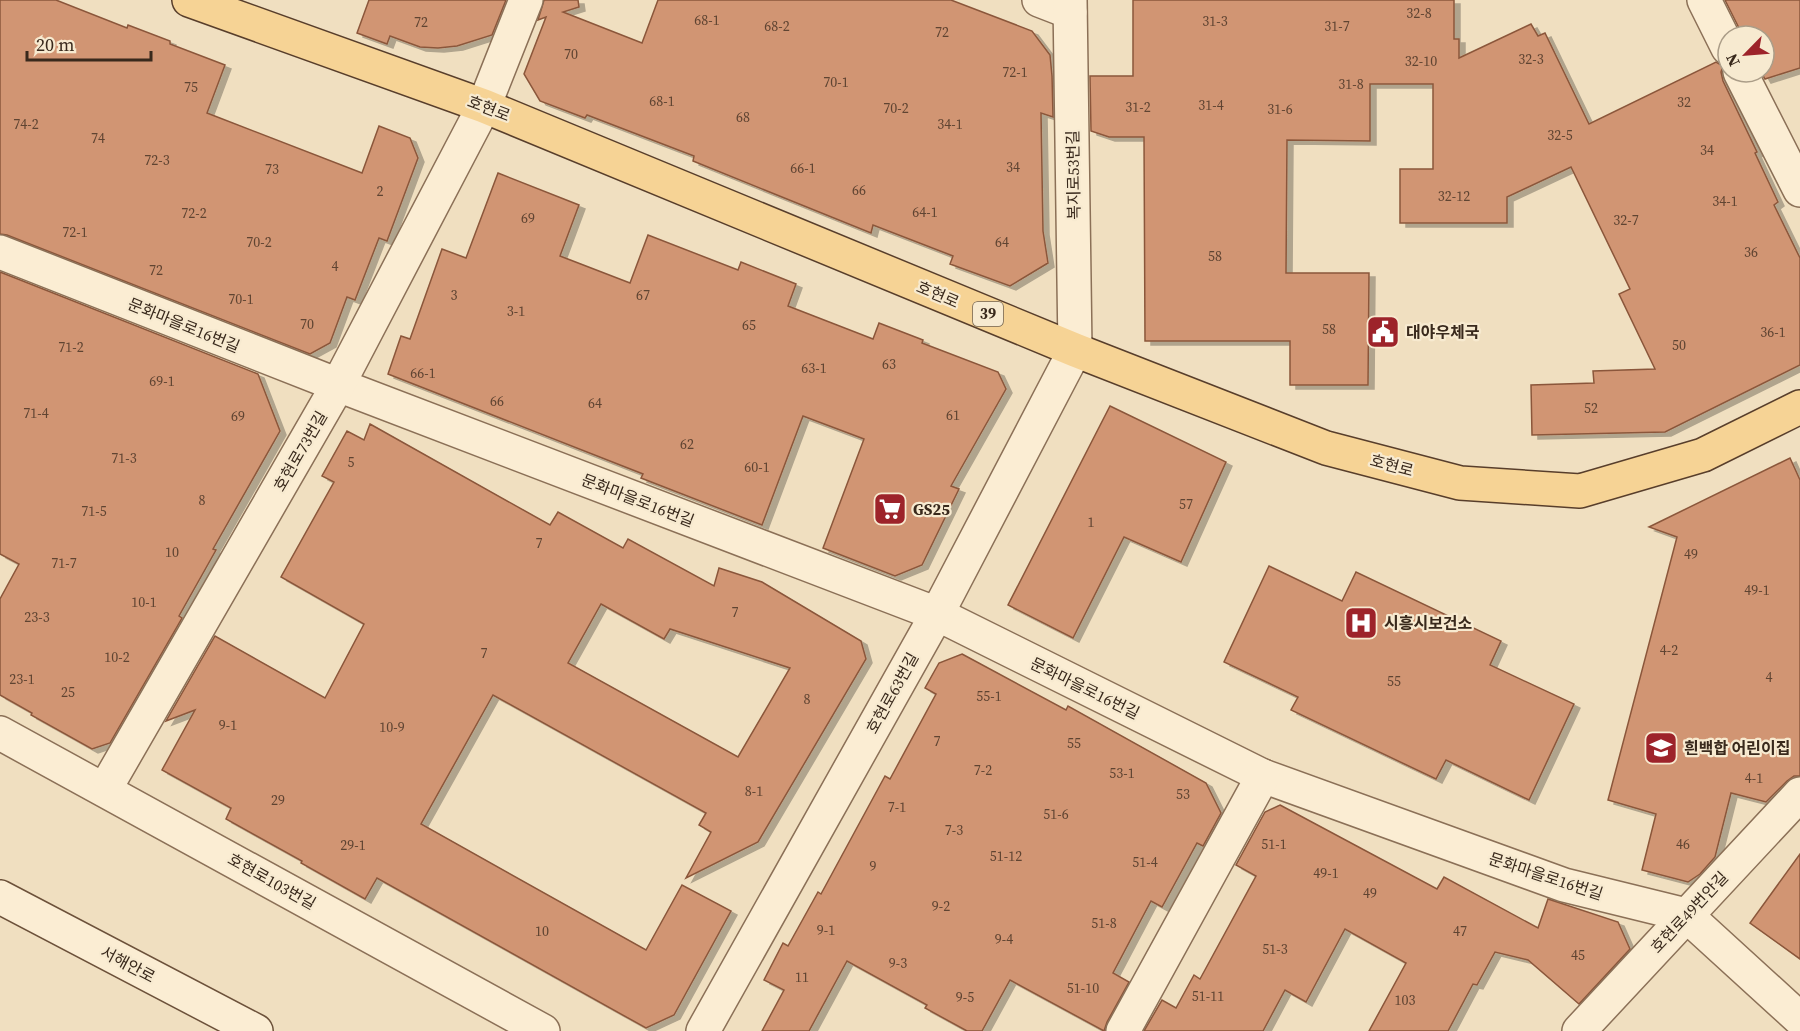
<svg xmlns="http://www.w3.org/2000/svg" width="1800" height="1031" font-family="'Source Serif 4','Noto Sans KR',serif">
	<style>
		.building { fill: #d19573; stroke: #8b573b; stroke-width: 1.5; fill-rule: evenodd; filter: url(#shadow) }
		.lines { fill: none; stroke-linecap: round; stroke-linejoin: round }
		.street-casing { stroke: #8b7057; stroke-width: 36 }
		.secondary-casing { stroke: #6c513a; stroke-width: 36 }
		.primary-casing { stroke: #583e2b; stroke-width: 36 }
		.street { stroke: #fbedd3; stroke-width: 33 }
		.secondary { stroke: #fbedd3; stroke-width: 33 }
		.primary { stroke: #f6d395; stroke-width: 33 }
		.labels { text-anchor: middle; stroke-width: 4.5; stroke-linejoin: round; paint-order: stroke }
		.number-label { font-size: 14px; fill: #5f4432 }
		.shield { fill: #f7ead0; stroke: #726352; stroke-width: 1.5 }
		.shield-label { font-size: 15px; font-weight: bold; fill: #39291c }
		.street-label { font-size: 16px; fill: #39291c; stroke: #f7ead0 }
		.poi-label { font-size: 16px; font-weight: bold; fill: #39291c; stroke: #f7ead0; text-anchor: start }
	</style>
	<defs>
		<filter id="shadow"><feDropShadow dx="6" dy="4" stdDeviation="0" flood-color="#0004"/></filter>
	</defs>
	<rect width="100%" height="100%" fill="#f0dfc0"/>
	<g class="building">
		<path d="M0,0H56L127,28L128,25L170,41V44L225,65L207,113L362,173L379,126L410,138L418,158L387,241L379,238L355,300L347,297L330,343L310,354L7,235L0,234Z"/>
		<path d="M369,0H506L492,35L457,46L438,48L420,47L390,36L387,44L357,33Z"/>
		<path d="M544,0H578L579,7L563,12L642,43L658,0H951L1032,31L1050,55L1052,76L1053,117L1041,113L1043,231L1048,263L1010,286L950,264L953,256L873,225L871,233L693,161L694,156L587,115L585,118L540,101L524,74L546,17L538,20Z"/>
		<path d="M1133,0H1454V39H1459V58L1531,24L1538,36L1545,33L1589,124L1716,62L1723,66L1721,72L1723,81L1757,152L1755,153L1778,202L1774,205L1800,258V365L1665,432L1532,435L1531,385L1594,383L1593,371L1655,369L1619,294L1630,289L1571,167L1507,197V223H1400V169H1433V84H1370V141L1287,140L1286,273H1369L1368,385H1290V341H1145L1144,137H1109L1091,131L1090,76H1133Z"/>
		<path d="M1725,0H1800V68L1765,79L1761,72H1764V36H1743Z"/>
		<path d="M498,173L579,205L560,256L630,283L648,235L738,270L741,262L796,284L788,306L873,339L879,323L923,340L922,343L998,372L1006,389L951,486L959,489L922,565L895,576L823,548L864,439L803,416L762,525L641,478L643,474L388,374L401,336L410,339L442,249L466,258Z"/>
		<path d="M0,272L258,374L280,431L213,549L216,550L179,616L182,618L110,743L92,749L31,715L32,713L0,695V599L19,564L0,554Z"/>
		<path d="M1110,406L1226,462L1181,562L1124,537L1073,638L1008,605Z"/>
		<path d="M370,424L550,525L558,512L623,548L628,539L714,586L719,568L762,582L861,641L866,659L758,842L686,878L711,832L699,825L706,813L493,695L421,824L646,950L682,885L731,911L674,1015L646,1028L377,878L365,899L301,863L302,861L226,819L231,808L162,770L195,710L166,721L215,636L325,698L364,624L281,577L334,482L322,476L347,431L364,440ZM601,604L664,639L670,629L790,668L738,757L568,663Z"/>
		<path d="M1790,458L1800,480V776H1794L1787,781L1766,802L1731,793L1715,857L1700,874L1688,882L1642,870L1656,814L1608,800L1677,537L1649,527Z"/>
		<path d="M1269,566L1342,601L1356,572L1501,641L1490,665L1574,704L1529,800L1446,760L1436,779L1291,710L1298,697L1224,662Z"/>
		<path d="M962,654L1066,710L1068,706L1206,783L1221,813L1203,846L1197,843L1162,907L1151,901L1113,973L1129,982L1107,1022L1104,1031L1010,980L982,1031H967L925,1008L927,1005L847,961L809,1031H762L784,990L764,980L783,943L788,946L818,892L821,894L885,776L890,779L936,694L925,688L939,663Z"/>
		<path d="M1280,805L1437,889L1444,877L1538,928L1548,899L1618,922L1630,949L1579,1004L1528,960L1495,952L1477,985L1473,984L1448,1031H1369L1406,963L1345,929L1306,1002L1285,990L1263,1031H1144L1162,1000L1176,1008L1194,975L1200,979L1256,876L1236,865L1265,812Z"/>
		<path d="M1800,854V959L1750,923Z"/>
	</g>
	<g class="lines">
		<defs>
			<g id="street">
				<path d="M1039,0L1070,12"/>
				<path d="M1704,0L1728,48"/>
				<path d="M1740,72L1800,190"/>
				<path d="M0,252L338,385L937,614L1263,776L1564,885L1686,915L1800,1019"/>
				<path d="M0,733L543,1031"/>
				<path d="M105,789L338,385L484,106L526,0"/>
				<path d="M703,1031L937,614L1075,350L1070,0"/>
				<path d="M1123,1031L1263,776"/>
				<path d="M1579,1031L1800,794"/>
			</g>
			<path id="secondary" d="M0,897L256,1031"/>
			<path id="primary" d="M189,0L484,106L1075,350L1326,448L1460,483L1580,491L1703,455L1800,407"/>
		</defs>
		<use href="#street" class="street-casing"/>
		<use href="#secondary" class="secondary-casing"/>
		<use href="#primary" class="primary-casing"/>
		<use href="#street" class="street"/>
		<use href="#secondary" class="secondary"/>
		<use href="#primary" class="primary"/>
	</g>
	<defs>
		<symbol id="civic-square" viewBox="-11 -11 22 22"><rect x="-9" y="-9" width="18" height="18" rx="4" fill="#9d232a" stroke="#f7ead0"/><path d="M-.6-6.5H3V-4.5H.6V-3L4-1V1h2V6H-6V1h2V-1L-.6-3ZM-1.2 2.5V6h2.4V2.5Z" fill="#fff"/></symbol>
		<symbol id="supermarket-square" viewBox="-11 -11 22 22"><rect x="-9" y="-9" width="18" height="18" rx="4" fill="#9d232a" stroke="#f7ead0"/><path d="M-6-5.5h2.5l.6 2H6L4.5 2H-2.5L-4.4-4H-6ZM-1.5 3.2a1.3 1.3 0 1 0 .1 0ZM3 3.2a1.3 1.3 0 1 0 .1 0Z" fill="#fff"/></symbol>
		<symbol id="hospital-square" viewBox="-11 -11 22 22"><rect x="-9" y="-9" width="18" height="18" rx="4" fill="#9d232a" stroke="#f7ead0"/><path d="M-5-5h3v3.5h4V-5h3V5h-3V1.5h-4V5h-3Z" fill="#fff"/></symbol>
		<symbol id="school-square" viewBox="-11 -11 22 22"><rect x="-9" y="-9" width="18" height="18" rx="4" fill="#9d232a" stroke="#f7ead0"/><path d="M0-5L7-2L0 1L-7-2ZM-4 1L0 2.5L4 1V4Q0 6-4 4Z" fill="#fff"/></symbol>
	</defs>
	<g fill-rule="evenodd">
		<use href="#civic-square" x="1364" y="313" width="38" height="38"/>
		<use href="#supermarket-square" x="871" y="490" width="38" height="38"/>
		<use href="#hospital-square" x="1342" y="604" width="38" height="38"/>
		<use href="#school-square" x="1642" y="729" width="38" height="38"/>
	</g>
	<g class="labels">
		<g class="number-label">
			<text x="1419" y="18">32-8</text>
			<text x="707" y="25">68-1</text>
			<text x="1215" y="26">31-3</text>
			<text x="421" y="27">72</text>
			<text x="777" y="31">68-2</text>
			<text x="1337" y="31">31-7</text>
			<text x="942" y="37">72</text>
			<text x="571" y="59">70</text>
			<text x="1531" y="64">32-3</text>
			<text x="1421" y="66">32-10</text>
			<text x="1015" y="77">72-1</text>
			<text x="836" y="87">70-1</text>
			<text x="1351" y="89">31-8</text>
			<text x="191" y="92">75</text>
			<text x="662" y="106">68-1</text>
			<text x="1684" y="107">32</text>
			<text x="1211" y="110">31-4</text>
			<text x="1138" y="112">31-2</text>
			<text x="896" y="113">70-2</text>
			<text x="1280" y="114">31-6</text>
			<text x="743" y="122">68</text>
			<text x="26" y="129">74-2</text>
			<text x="950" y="129">34-1</text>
			<text x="1560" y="140">32-5</text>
			<text x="98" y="143">74</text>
			<text x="1707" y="155">34</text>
			<text x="157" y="165">72-3</text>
			<text x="1013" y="172">34</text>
			<text x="803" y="173">66-1</text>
			<text x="272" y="174">73</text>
			<text x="859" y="195">66</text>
			<text x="380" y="196">2</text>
			<text x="1454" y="201">32-12</text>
			<text x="1725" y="206">34-1</text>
			<text x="925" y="217">64-1</text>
			<text x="194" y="218">72-2</text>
			<text x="528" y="223">69</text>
			<text x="1626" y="225">32-7</text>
			<text x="75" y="237">72-1</text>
			<text x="259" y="247">70-2</text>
			<text x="1002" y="247">64</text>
			<text x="1751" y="257">36</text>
			<text x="1215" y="261">58</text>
			<text x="335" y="271">4</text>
			<text x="156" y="275">72</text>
			<text x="454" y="300">3</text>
			<text x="643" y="300">67</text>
			<text x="241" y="304">70-1</text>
			<text x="516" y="316">3-1</text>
			<text x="307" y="329">70</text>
			<text x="749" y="330">65</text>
			<text x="1329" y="334">58</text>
			<text x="1773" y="337">36-1</text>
			<text x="1679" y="350">50</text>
			<text x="71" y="352">71-2</text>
			<text x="889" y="369">63</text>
			<text x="814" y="373">63-1</text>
			<text x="423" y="378">66-1</text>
			<text x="162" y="386">69-1</text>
			<text x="497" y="406">66</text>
			<text x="595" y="408">64</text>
			<text x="1591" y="413">52</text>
			<text x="36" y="418">71-4</text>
			<text x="953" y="420">61</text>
			<text x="238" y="421">69</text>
			<text x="687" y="449">62</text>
			<text x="124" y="463">71-3</text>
			<text x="351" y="467">5</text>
			<text x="757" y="472">60-1</text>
			<text x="202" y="505">8</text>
			<text x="1186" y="509">57</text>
			<text x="94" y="516">71-5</text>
			<text x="1091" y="527">1</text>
			<text x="539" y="548">7</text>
			<text x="172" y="557">10</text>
			<text x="1691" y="559">49</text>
			<text x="64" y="568">71-7</text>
			<text x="1757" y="595">49-1</text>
			<text x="144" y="607">10-1</text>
			<text x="735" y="617">7</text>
			<text x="37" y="622">23-3</text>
			<text x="1669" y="655">4-2</text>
			<text x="484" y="658">7</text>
			<text x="117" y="662">10-2</text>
			<text x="1769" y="682">4</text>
			<text x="22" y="684">23-1</text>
			<text x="1394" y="686">55</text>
			<text x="68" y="697">25</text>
			<text x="989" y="701">55-1</text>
			<text x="807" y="704">8</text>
			<text x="228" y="730">9-1</text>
			<text x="392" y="732">10-9</text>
			<text x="937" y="746">7</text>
			<text x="1074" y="748">55</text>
			<text x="983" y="775">7-2</text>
			<text x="1122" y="778">53-1</text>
			<text x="1754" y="783">4-1</text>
			<text x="754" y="796">8-1</text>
			<text x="1183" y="799">53</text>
			<text x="278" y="805">29</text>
			<text x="897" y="812">7-1</text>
			<text x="1056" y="819">51-6</text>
			<text x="954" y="835">7-3</text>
			<text x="1274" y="849">51-1</text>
			<text x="1683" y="849">46</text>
			<text x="353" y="850">29-1</text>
			<text x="1006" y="861">51-12</text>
			<text x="1145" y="867">51-4</text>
			<text x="873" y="871">9</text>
			<text x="1326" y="878">49-1</text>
			<text x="1370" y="898">49</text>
			<text x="941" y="911">9-2</text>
			<text x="1104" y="928">51-8</text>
			<text x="826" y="935">9-1</text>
			<text x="542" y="936">10</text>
			<text x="1460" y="936">47</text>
			<text x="1004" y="944">9-4</text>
			<text x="1275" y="954">51-3</text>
			<text x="1578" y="960">45</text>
			<text x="898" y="968">9-3</text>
			<text x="802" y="982">11</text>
			<text x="1083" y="993">51-10</text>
			<text x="1208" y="1001">51-11</text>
			<text x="965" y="1002">9-5</text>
			<text x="1405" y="1005">103</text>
		</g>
		<rect class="shield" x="973" y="302" width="30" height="24" rx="4.5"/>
		<g class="shield-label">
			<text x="988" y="319">39</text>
		</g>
		<g class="street-label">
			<text transform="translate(489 108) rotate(21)" y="6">호현로</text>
			<text transform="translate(1073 175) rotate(-91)" y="6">복지로53번길</text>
			<text transform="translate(938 294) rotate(23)" y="6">호현로</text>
			<text transform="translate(184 325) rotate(22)" y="6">문화마을로16번길</text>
			<text transform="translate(300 451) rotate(-60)" y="6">호현로73번길</text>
			<text transform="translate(1392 465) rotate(15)" y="6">호현로</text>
			<text transform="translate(638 500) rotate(21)" y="6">문화마을로16번길</text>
			<text transform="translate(1085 688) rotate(26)" y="6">문화마을로16번길</text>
			<text transform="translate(892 693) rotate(-61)" y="6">호현로63번길</text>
			<text transform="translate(1546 876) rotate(18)" y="6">문화마을로16번길</text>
			<text transform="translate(272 881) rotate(29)" y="6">호현로103번길</text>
			<text transform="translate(1689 912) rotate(-47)" y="6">호현로49번안길</text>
			<text transform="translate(128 964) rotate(28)" y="6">서해안로</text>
		</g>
		<g class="poi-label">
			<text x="1406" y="338">대야우체국</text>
			<text x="913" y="515">GS25</text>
			<text x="1384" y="629">시흥시보건소</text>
			<text x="1684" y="754">흰백합 어린이집</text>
		</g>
	</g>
	<g transform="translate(1746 54) rotate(245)"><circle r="28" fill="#f7ead0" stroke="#ab9d88" stroke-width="1.5"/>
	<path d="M0-4.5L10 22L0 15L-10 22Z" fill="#9d232a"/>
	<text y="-9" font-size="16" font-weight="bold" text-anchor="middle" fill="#39291c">N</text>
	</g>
	<path d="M27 51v9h124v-9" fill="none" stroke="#39291c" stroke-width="3"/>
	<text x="36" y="51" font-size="18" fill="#39291c" stroke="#f7ead0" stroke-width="4.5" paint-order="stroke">20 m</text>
</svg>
